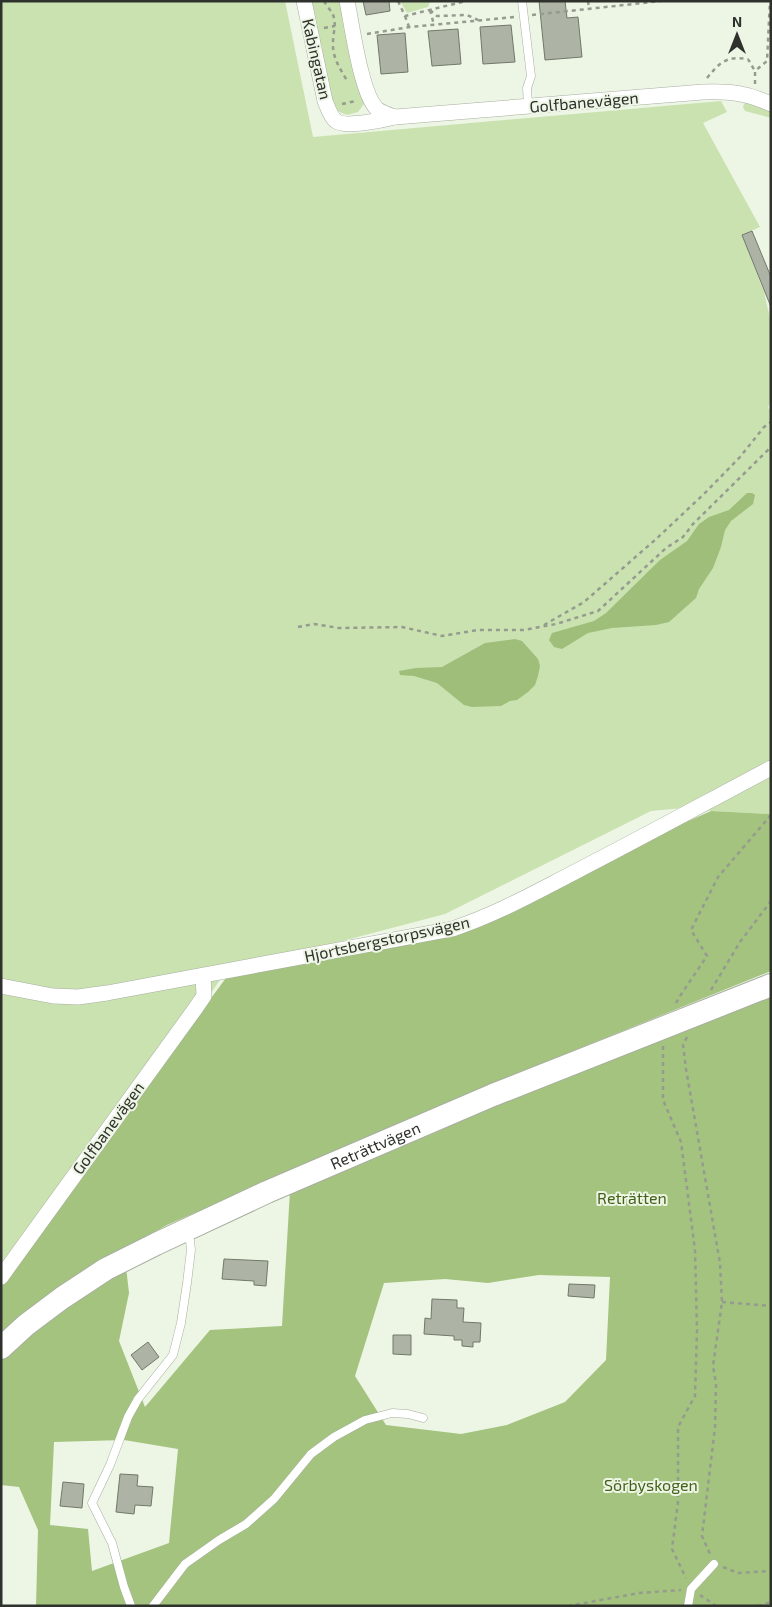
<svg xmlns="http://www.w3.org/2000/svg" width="772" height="1607" font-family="'Exo 2',sans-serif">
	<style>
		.green { fill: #cae2b0 }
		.forest { fill: #a3c37e; fill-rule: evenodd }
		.water { fill: #9fbe7a }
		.building { fill: #adb4a5; stroke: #71786a }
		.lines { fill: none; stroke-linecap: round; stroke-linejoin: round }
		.lane-casing { stroke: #a7afa0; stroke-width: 9 }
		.street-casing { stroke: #a7afa0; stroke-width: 16 }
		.secondary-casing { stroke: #a7afa0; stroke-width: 24 }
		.path { stroke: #959b8f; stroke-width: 2.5; stroke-dasharray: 4 4; stroke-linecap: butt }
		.lane { stroke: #fff; stroke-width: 8 }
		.street { stroke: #fff; stroke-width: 15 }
		.secondary { stroke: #fff; stroke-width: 22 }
		.labels { text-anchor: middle; stroke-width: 4; stroke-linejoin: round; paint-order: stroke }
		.street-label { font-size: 16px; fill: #2f322c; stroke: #edf5e5 }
		.park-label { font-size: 16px; fill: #446119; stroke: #edf5e5 }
	</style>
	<rect width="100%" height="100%" fill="#edf5e5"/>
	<g class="green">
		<path d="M1,1H285L313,137L721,101L727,112L703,123L760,227L742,235L764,292L771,323V398L768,408L771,410V814L711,811L694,807L651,811L445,914L225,972L175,1048L1,1280Z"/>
		<path d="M308,1H343L363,97L364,104L358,112L347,115L335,110Z"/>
		<path d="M400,1H430L428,7L407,13Z"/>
		<path d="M745,102L771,109V118L745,111L743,107Z"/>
	</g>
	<g class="forest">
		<path d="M711,811L771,814V971L496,1082L167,1225L65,1282L23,1313L1,1333V1281L226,978L475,925L648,839Z"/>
		<path d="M771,990V1606H36L38,1530L19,1487L1,1485V1359L43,1322L126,1267L129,1293L119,1341L145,1407L210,1330L282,1326L290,1191L342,1171L439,1131L507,1098ZM539,1275L610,1277L606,1360L565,1402L507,1425L461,1434L386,1425L355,1376L384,1283L445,1279L488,1283ZM124,1440L178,1449L169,1543L92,1571L88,1529L50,1525L54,1442Z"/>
	</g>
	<g class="water">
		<path d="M747,493H752L755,495L753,504L731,521L725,530L721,547L713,568L699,589L696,598L669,622L656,625L612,628L588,633L562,649L554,647L549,640L552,633L594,621L606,613L660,560L687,541L699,524L709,517L729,510Z"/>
		<path d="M515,639L522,641L538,659L540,666L538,676L535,685L528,692L517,700L510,701L501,706L472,707L464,705L437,683L414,676L400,675L399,671L416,668L442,667L485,643Z"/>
	</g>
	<g class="building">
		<path d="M363,1H389L390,11L366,15Z"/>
		<path d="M539,1H565L567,18L578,17L582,57L545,60Z"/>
		<path d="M511,25L515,62L483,64L480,27Z"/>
		<path d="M458,29L461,64L432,66L428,31Z"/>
		<path d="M405,33L408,72L381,74L377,35Z"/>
		<path d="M752,231L771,277V307L742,235Z"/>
		<path d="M224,1259L268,1261L266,1286L254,1285V1281L222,1279Z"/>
		<path d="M569,1284L595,1285L594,1298L568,1296Z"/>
		<path d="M432,1299L457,1300V1308H464L463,1322L481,1323L480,1342H473V1347L462,1346V1340H454V1336L424,1334L425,1318L431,1319Z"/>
		<path d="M393,1335H411V1355L393,1354Z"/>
		<path d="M148,1342L159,1357L142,1370L131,1355Z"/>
		<path d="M120,1474L138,1475L137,1486L153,1487L151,1506L135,1505L134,1514L116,1512Z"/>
		<path d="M63,1482L84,1484L82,1508L60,1506Z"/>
	</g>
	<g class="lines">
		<defs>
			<g id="lane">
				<path d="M522,1L531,76L527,88L528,106"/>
				<path d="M131,1606L124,1587L112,1543L92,1503L110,1465L128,1417L138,1399L173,1355L181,1323L187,1283L191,1250L189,1232"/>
				<path d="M153,1606L185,1564L219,1540L246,1524L274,1499L311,1454L334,1437L365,1420L392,1413L408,1414L423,1418"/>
				<path d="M688,1606L691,1589L714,1564"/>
			</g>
			<g id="street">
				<path d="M304,1L325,101C328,108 330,116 336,121C345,128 383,120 395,117L703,92C730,91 747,93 771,104"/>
				<path d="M347,1C352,25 361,94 377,109C382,113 389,115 395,117"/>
				<path d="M1,986L53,996L78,997L107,993L452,929C495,915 534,893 573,873C639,839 705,803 771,768"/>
				<path d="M1,1277L195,1009L204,996L203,976"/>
			</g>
			<g id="secondary">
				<path id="s1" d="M1,1348L26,1325L62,1298L106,1269L156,1244L267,1192L493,1095L771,985"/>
			</g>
		</defs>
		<use href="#lane" class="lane-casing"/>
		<use href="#street" class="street-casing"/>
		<use href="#secondary" class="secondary-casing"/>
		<g class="path">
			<path d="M324,1C327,7 333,12 334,18C336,26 333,34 333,42C332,57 340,69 348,82"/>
			<path d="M398,1L405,16L466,1"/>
			<path d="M588,1L589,8"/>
			<path d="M430,10L437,16L467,15L478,20"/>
			<path d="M430,10L434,25"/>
			<path d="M532,15L661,1"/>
			<path d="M405,16L409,27"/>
			<path d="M324,28L335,26"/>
			<path d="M367,34L410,27L515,17"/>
			<path d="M707,78C720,62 726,56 748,59L755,71"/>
			<path d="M755,84V71L767,61L770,1"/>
			<path d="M342,104L356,101"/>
			<path d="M544,625L584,602L655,540L704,494L740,457L764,427L771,422"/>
			<path d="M298,627L314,624L339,628L402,627L442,636L478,630H524L556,624L598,611L666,548L683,537L693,524L771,447"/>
			<path d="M711,990L740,942L771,901"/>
			<path d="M676,1003L680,996L707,956L691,930L718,877L771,815"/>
			<path d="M687,1037L683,1045L686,1069L720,1263L722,1302L713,1366L716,1383L715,1427L702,1536L711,1556"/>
			<path d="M663,1046V1100L681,1142L695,1250L697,1330L695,1396L678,1427V1502L672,1549L686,1578"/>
			<path d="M722,1302L771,1306"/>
			<path d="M723,1567L738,1573L771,1571"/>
			<path d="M700,1595L716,1606"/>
			<path d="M568,1606L639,1593L681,1590"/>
			<path d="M758,1606L771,1602"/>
		</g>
		<use href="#lane" class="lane"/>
		<use href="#street" class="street"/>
		<use href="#secondary" class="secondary"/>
	</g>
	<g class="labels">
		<g class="street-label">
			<text transform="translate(317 59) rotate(77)" y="6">Kabingatan</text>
			<text transform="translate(584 102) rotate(-5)" y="6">Golfbanevägen</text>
			<text transform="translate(387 939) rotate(-12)" y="6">Hjortsbergstorpsvägen</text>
			<text transform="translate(108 1128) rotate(-54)" y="6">Golfbanevägen</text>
			<text dy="6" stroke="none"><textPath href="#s1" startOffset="428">Reträttvägen</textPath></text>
		</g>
		<g class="park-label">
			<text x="632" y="1204">Reträtten</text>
			<text x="651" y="1491">Sörbyskogen</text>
		</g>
	</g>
	<rect width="772" height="1607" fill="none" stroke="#2f322c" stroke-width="5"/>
	<g transform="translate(737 35)" stroke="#edf5e5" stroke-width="4" paint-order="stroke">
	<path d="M0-4L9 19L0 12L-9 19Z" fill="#2f322c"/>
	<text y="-8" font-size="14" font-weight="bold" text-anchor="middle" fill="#2f322c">N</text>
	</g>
</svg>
